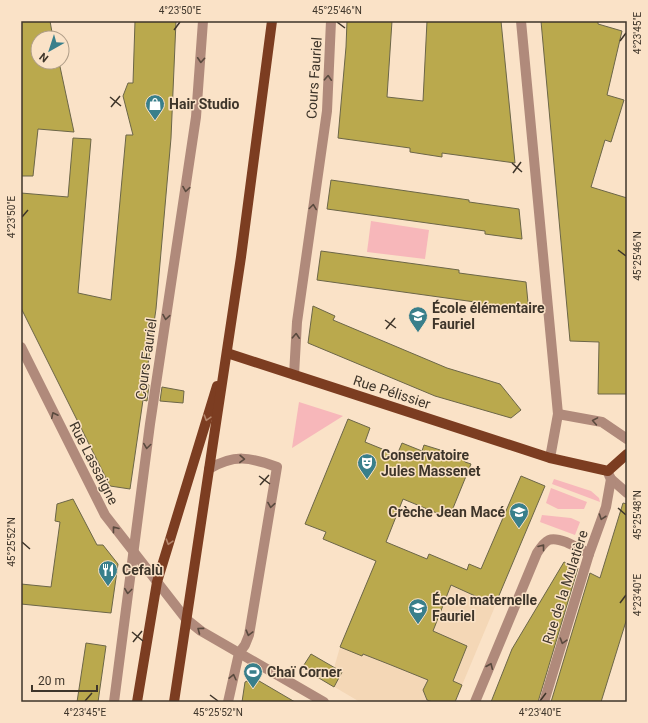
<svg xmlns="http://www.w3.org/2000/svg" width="648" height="723" font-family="Roboto,sans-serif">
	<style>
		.built { fill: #f4d7b6 }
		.green { fill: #f7b7ba }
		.building { fill: #baa94d; stroke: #6c6648 }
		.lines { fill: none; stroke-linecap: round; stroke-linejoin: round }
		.minor { stroke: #b08a7b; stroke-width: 10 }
		.major { stroke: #7c3d21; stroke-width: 10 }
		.oneway { stroke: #5a4a3e }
		.oneway2 { stroke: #b5876c }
		.ticks { fill: none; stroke: #3e352a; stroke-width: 1.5 }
		.labels { text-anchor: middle; stroke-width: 3; stroke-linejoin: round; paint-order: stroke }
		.street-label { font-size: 14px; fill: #3e352a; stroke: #fae2c7 }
		.poi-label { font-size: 14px; font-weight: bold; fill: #3e352a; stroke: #fae2c7; text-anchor: start }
		.neatline { fill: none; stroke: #3e352a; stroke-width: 1.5 }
		.ticks-label { font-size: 10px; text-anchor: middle; fill: #3e352a }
	</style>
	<rect width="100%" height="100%" fill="#fae2c7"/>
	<path class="built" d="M378,555L430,575L496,604L455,702H360L326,682L334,668L340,647Z"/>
	<g class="green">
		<path d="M371,221L429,230L425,259L367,252Z"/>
		<path d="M299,402L343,416L292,448Z"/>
		<path d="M554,479L591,491L599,498L600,502L552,484Z"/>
		<path d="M551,488L587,502L584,509H558L546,503Z"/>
		<path d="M542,515L571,518L580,522L575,535L540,522Z"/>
	</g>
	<g class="building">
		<path d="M21,21H50L53,38H38V62H59L74,132L38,129L33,176H21Z"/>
		<path d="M135,21H176L171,138L156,309L145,384L149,385L147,401L143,400L130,489L110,486L21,308V193L68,197L73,138L91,139L78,293L111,300L126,135H133L123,96L128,83H133Z"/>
		<path d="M347,21H392L387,97L423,101L427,21H501L515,163L442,153V157L410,152V148L338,138L346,47Z"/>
		<path d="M541,21H598V24L622,31L607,95L624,100L611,142L605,140L591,187L627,198V394H598L599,342L570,341Z"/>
		<path d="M331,180L469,200V202L519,209L522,239L485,234V231L327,209Z"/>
		<path d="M321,251L459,270V273L526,282L529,313L475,305V302L317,280Z"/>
		<path d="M313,306L335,316L333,320L447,368L500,384L521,410L511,418L435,396L308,343Z"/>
		<path d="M162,387L184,391L183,403L160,401Z"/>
		<path d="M348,419L370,428L365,442L397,455L402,443L422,451L424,445L463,457L465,462L471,464L449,518L403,499L386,542L427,559L429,554L467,570L469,564L481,569L521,476L545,486L495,605L451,585L433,631L467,646L453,681L462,685L455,702H433L427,700L423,690L428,680L391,665L363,654L362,656L340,647L376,561L323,539L326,532L305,524Z"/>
		<path d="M73,499L97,545H103L118,564L111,613L21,604V584L51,587L60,522L55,521L57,504Z"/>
		<path d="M623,503L627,504V618L601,702H551L590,573L600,578Z"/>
		<path d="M564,562L578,568L538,702H491L512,649Z"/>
		<path d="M86,643L106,646L98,702H77Z"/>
		<path d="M311,654L342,672L334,687L302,668Z"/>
		<path d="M254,678L295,702H242L245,682Z"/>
	</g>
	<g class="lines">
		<g class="minor">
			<path d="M521,21L558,414L550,458"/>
			<path d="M21,347L105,515L186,619L201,631L324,702"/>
			<path d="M294,375L297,322L327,111L331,21"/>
			<path d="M558,414L602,422L627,439"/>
			<path d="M209,469C234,454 250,457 277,467L249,635L245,645L239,653L228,702"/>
			<path d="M609,475L611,479L627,493"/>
			<path d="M114,702L150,424L196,117L203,21"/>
			<path d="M475,702L537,553C546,539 550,536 566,542C574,546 582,549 589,554"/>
			<path d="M544,702L589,554L606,507L611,479"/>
		</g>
		<g class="major">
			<path d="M227,353L550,458L608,471L627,454"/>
			<path d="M137,702L157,582L217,386"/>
			<path d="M174,702L241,257L272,21"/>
		</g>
	</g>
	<defs><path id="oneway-chevron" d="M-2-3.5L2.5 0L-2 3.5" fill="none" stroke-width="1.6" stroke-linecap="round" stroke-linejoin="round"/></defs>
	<g class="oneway">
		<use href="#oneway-chevron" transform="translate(201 60) rotate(94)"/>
		<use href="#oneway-chevron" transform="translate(328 78) rotate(-87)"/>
		<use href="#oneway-chevron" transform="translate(186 189) rotate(99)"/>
		<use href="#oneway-chevron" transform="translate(313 207) rotate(-82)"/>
		<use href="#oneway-chevron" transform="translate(166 317) rotate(99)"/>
		<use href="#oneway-chevron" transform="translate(296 336) rotate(-87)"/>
		<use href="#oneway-chevron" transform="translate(54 415) rotate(-116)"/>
		<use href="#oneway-chevron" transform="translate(595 421) rotate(-170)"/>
		<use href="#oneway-chevron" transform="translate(147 446) rotate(98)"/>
		<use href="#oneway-chevron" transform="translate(242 459) rotate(2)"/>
		<use href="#oneway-chevron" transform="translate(271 505) rotate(99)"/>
		<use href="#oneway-chevron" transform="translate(602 517) rotate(109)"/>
		<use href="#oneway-chevron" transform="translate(115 529) rotate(-128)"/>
		<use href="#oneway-chevron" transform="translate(542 547) rotate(-52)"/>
		<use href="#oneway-chevron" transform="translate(128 591) rotate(97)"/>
		<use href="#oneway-chevron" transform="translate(200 630) rotate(-143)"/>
		<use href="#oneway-chevron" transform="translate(249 633) rotate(105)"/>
		<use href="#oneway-chevron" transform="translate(563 641) rotate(107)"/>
		<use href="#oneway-chevron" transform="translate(490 666) rotate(-67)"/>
		<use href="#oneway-chevron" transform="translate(233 677) rotate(-77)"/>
	</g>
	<g class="oneway2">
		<use href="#oneway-chevron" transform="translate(207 418) rotate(107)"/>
		<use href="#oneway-chevron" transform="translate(169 542) rotate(107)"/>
	</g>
	<path class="ticks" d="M337,22L345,28M174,30L180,22M620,41L626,33M110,97L121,106M111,107L120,96M512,163L522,172M513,173L521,162M22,217L28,210M618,250L626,256M385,320L396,328M386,329L395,318M259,476L270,484M260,485L269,475M618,508L626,515M22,542L30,549M620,603L626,595M132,632L143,641M133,642L142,631M210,695L218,701M85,701L92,693M540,701L546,693"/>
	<defs>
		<symbol id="shop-pin" viewBox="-11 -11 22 30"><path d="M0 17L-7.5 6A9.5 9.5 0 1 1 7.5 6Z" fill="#397f8b" stroke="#fae2c7"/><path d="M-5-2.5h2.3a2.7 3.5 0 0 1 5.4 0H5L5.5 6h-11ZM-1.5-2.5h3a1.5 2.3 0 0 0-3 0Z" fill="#fff"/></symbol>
		<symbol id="school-pin" viewBox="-11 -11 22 30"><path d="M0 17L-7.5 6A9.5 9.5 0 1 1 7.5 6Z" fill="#397f8b" stroke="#fae2c7"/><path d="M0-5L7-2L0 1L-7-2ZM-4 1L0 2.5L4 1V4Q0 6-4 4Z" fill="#fff"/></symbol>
		<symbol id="theatre-pin" viewBox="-11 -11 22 30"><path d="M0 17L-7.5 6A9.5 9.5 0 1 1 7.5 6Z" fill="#397f8b" stroke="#fae2c7"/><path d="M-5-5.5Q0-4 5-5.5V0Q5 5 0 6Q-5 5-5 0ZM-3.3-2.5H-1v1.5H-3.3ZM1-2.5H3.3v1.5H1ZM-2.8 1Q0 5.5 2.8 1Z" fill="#fff"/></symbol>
		<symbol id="restaurant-pin" viewBox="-11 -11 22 30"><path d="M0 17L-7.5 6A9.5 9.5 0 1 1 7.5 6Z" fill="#397f8b" stroke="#fae2c7"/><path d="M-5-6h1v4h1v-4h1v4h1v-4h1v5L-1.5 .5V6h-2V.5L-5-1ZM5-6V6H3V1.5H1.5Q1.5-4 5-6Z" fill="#fff"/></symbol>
		<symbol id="stadium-pin" viewBox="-11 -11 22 30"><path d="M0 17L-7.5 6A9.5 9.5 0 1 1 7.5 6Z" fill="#397f8b" stroke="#fae2c7"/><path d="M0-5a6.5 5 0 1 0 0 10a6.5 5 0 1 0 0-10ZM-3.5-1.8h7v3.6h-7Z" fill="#fff"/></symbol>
	</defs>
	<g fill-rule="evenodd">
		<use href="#shop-pin" x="144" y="93" width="22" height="30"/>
		<use href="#school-pin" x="407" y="305" width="22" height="30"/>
		<use href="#theatre-pin" x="356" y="452" width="22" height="30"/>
		<use href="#school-pin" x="508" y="501" width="22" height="30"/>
		<use href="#restaurant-pin" x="97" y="559" width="22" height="30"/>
		<use href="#school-pin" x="407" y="597" width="22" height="30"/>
		<use href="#stadium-pin" x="242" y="661" width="22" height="30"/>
	</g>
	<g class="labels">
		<g class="street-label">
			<text transform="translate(314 78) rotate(-86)" y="5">Cours Fauriel</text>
			<text transform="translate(146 359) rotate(-82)" y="5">Cours Fauriel</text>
			<text transform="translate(392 392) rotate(18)" y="5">Rue Pélissier</text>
			<text transform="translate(94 463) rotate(63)" y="5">Rue Lassaigne</text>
			<text transform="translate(565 587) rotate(-72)" y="5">Rue de la Mulatière</text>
		</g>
		<g class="poi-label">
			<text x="169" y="109">Hair Studio</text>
			<text x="432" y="313">École élémentaire<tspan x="432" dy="16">Fauriel</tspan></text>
			<text x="381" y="460">Conservatoire<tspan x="381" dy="16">Jules Massenet</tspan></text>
			<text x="505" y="517" text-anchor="end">Crèche Jean Macé</text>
			<text x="122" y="575">Cefalù</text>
			<text x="432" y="605">École maternelle<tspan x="432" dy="16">Fauriel</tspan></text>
			<text x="267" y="677">Chaï Corner</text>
		</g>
	</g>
	<rect width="648" height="723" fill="none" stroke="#fae2c7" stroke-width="44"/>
	<g transform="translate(50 50) rotate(219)"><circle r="19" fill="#fae2c7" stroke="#af9d88"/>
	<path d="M0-3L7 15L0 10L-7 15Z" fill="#397f8b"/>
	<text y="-6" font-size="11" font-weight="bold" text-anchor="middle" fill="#3e352a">N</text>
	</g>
	<path d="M32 685v6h65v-6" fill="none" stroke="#3e352a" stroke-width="2"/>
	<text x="38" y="685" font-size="12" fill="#3e352a" stroke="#fae2c7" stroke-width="3" paint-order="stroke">20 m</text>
	<rect x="22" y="22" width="604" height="679" class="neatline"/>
	<g class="ticks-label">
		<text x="180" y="14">4°23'50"E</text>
		<text x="337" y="14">45°25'46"N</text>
		<text transform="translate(637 33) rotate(-90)" y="4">4°23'45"E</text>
		<text transform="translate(11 217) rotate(-90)" y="4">4°23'50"E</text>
		<text transform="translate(637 256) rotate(-90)" y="4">45°25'46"N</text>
		<text transform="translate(637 515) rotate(-90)" y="4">45°25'48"N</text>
		<text transform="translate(11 542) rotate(-90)" y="4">45°25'52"N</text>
		<text transform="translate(637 595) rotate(-90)" y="4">4°23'40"E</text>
		<text x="85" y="716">4°23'45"E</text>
		<text x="218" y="716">45°25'52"N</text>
		<text x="540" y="716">4°23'40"E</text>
	</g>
</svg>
